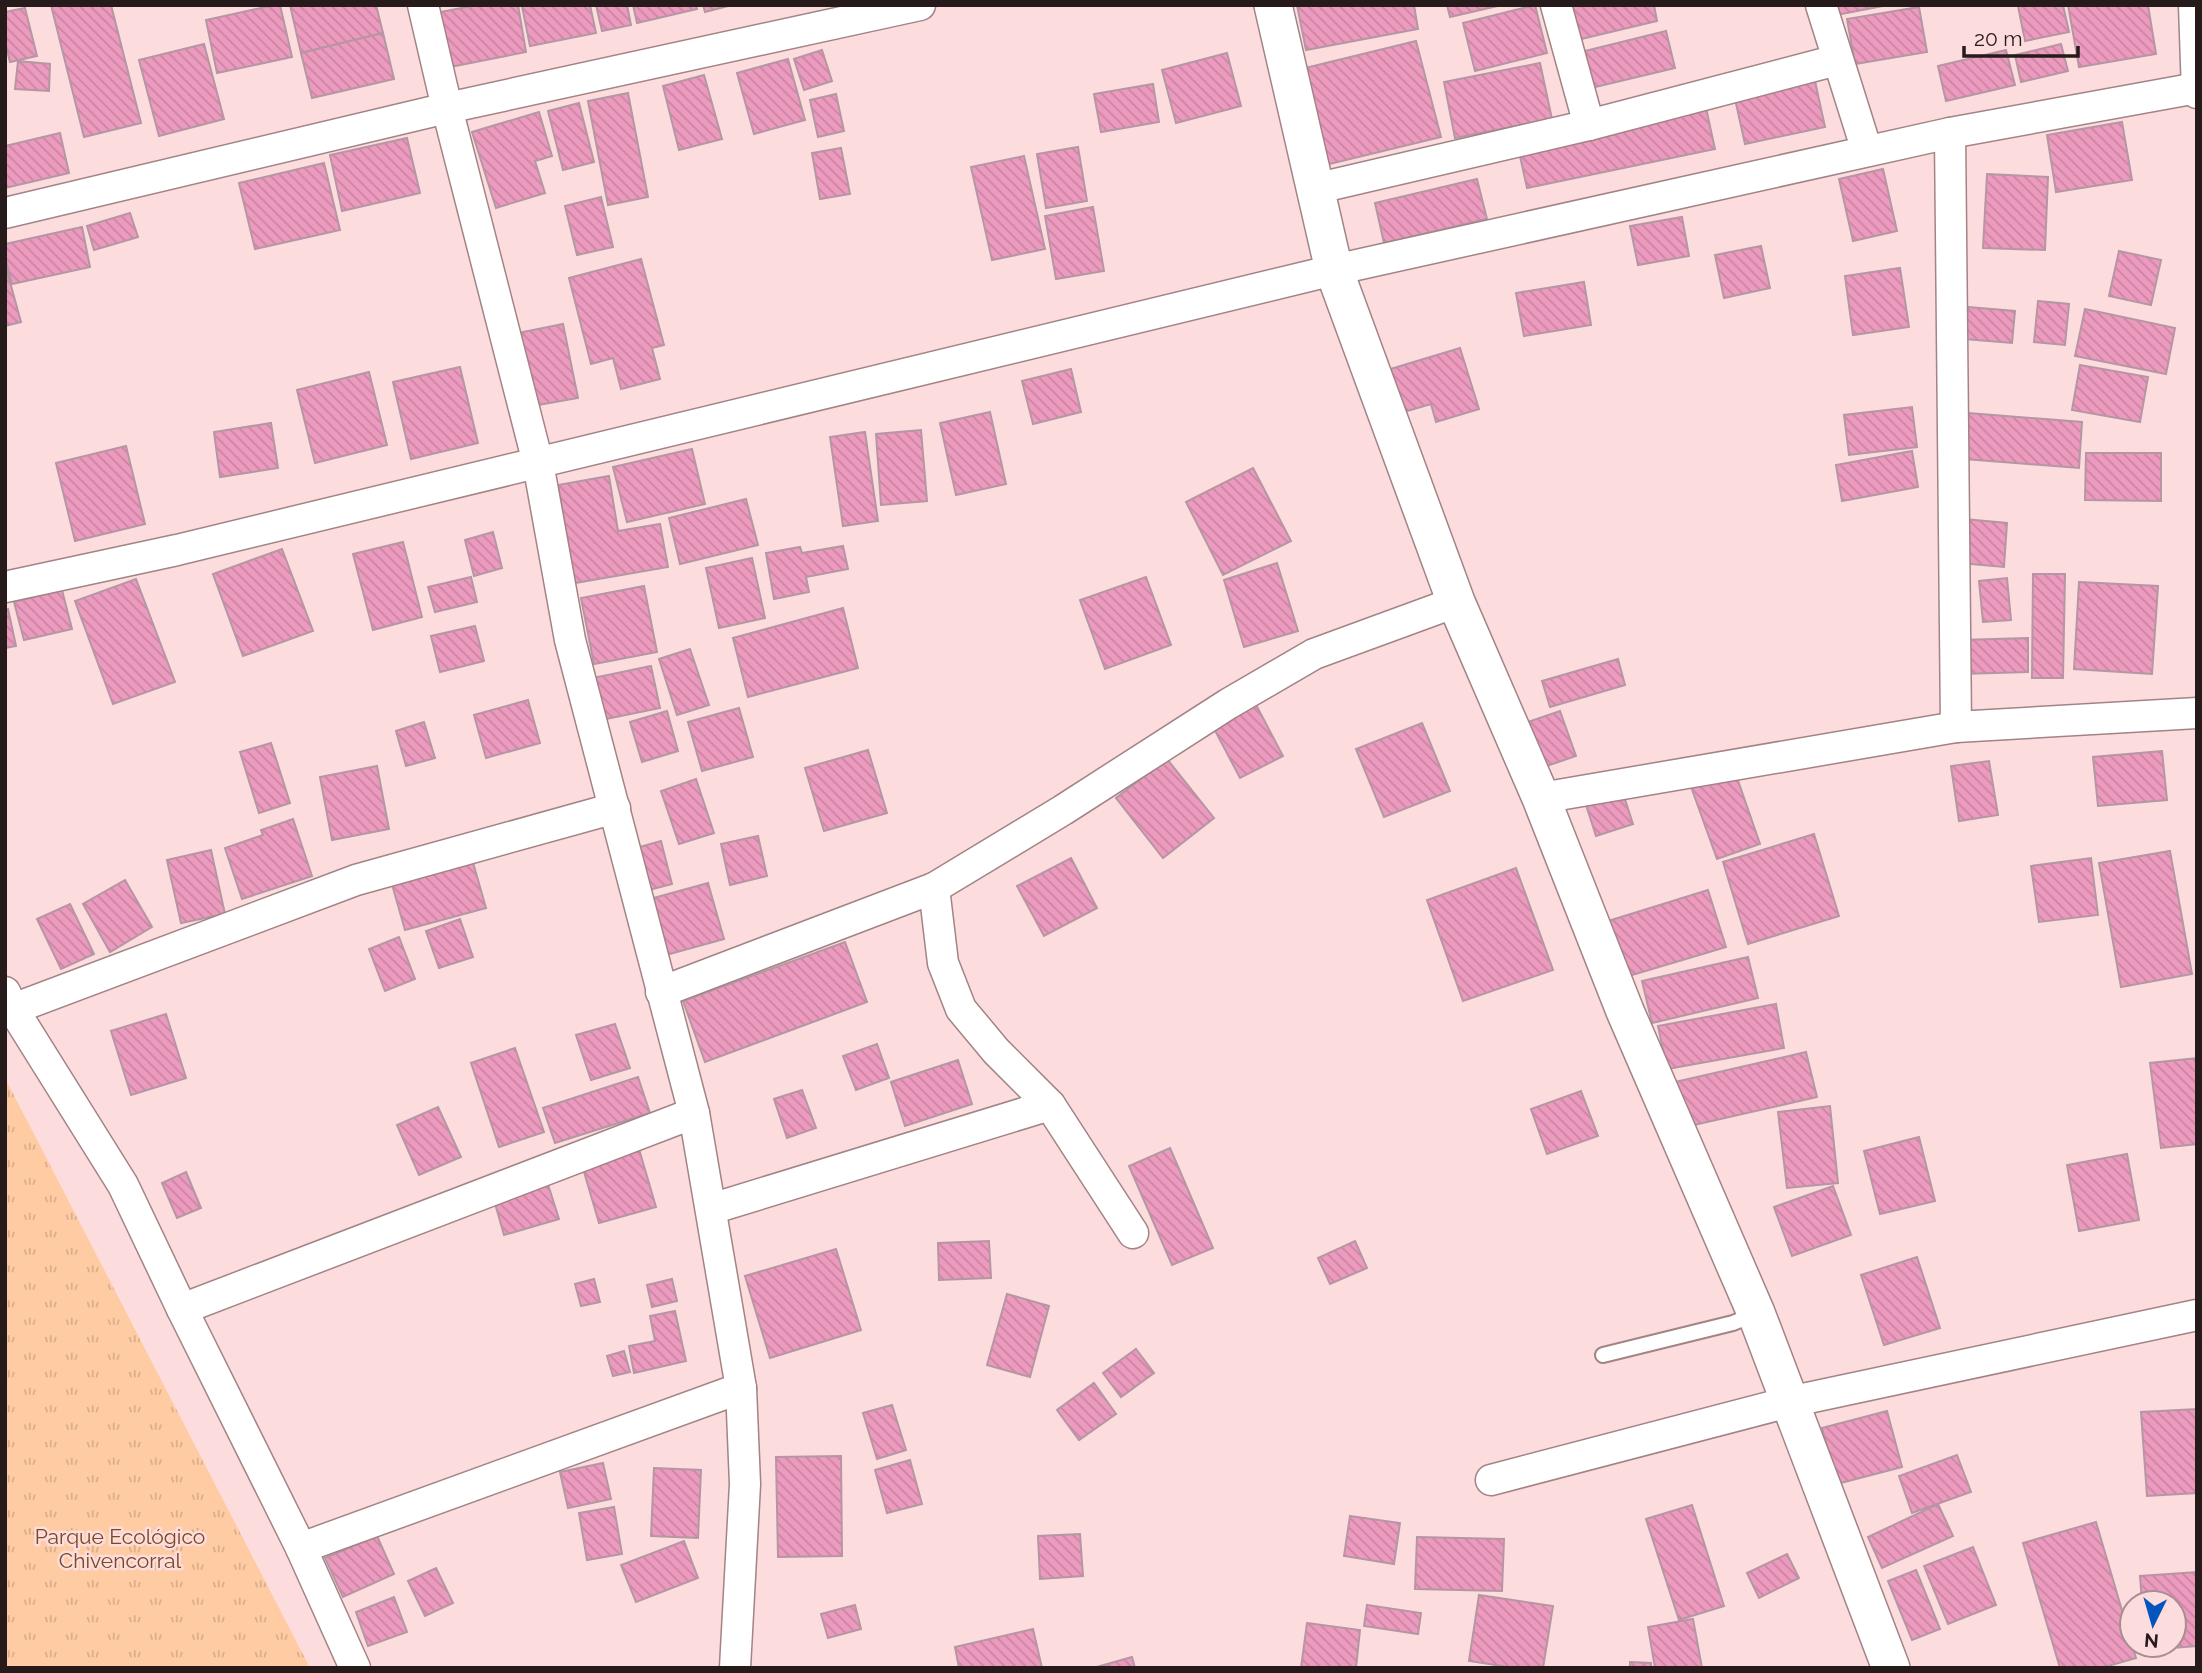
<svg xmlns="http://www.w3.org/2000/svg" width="2202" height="1673" font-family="Raleway,sans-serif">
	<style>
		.park { fill: url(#park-tufts) }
		.building { fill: url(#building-back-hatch); stroke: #b497a3; stroke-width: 2 }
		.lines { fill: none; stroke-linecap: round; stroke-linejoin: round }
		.service-casing { stroke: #a28486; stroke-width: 18 }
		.minor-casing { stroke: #a28486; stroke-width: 33 }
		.tertiary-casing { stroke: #a28486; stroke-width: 40 }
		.service { stroke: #fff; stroke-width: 14 }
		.minor { stroke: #fff; stroke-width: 30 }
		.tertiary { stroke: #fff; stroke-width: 37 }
		.labels { text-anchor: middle; stroke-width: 5; stroke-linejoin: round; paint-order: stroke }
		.park-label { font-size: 21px; fill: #774a20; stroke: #fddcde }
	</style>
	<defs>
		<pattern id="park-tufts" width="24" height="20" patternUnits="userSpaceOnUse" patternTransform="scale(1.75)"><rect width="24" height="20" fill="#fecba2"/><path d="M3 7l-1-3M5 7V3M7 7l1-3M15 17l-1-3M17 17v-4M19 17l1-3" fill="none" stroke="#daae8b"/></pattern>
		<pattern id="building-back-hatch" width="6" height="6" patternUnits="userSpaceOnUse" patternTransform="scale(1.75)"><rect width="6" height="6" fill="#ed9abf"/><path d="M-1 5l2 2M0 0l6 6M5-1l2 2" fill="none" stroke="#cb84a4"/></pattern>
	</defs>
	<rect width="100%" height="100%" fill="#fddcde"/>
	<path class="park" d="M5,1078L310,1668H5Z"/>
	<g class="building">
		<path d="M51,5H111L141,123L84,137Z"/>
		<path d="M274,5H280L292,57L217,73L206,20Z"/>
		<path d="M290,5H376L383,33L301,53Z"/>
		<path d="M477,5H518L526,52L440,69L430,14Z"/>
		<path d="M527,5H590L596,33L530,46L522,6Z"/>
		<path d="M596,5H627L631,25L602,31Z"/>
		<path d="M633,5H696L697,9L637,23Z"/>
		<path d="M703,5H732L705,12Z"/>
		<path d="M1297,5H1414L1418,29L1306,50Z"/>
		<path d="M1447,5H1502L1450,17Z"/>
		<path d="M1535,5L1547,53L1475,71L1463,23Z"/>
		<path d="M1569,5H1654L1657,21L1577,40Z"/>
		<path d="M1829,5H1888L1831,16Z"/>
		<path d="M2063,5L2069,32L2025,41L2018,6Z"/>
		<path d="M2068,5H2148L2156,54L2079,67Z"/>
		<path d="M1919,7L1927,52L1855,64L1847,19Z"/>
		<path d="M25,8L37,56L10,62L5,42V12Z"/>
		<path d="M1666,31L1675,68L1591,88L1581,52Z"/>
		<path d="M383,33L394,79L312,98L301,53Z"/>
		<path d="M1416,41L1441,137L1321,166L1297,70Z"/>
		<path d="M204,44L224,119L159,136L139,60Z"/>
		<path d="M2061,44L2068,71L2021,82L2015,55Z"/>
		<path d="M822,50L832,81L804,90L794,59Z"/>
		<path d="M2006,50L2015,85L1946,101L1938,66Z"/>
		<path d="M1227,53L1241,106L1176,123L1162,70Z"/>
		<path d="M788,59L805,120L754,134L737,73Z"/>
		<path d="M18,61L50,64L49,91L15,89Z"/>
		<path d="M1540,63L1552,119L1455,138L1444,82Z"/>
		<path d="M704,75L722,139L679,150L663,86Z"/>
		<path d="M1815,81L1825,127L1745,144L1735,99Z"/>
		<path d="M1153,84L1159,122L1101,132L1094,94Z"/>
		<path d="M628,93L648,197L608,205L588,101Z"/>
		<path d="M836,94L844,131L818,137L810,100Z"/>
		<path d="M579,103L594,162L563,170L548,111Z"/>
		<path d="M1706,108L1715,149L1527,188L1518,147Z"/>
		<path d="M539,112L552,156L535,161L545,193L496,208L472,132Z"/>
		<path d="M2122,122L2132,180L2056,192L2047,135Z"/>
		<path d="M60,133L69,173L5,188V146Z"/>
		<path d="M407,138L420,193L342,211L330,155Z"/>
		<path d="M1078,147L1087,201L1046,208L1037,154Z"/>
		<path d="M841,148L850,194L820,199L812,153Z"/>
		<path d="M1024,156L1045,249L992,260L971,167Z"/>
		<path d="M324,163L340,230L255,249L239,183Z"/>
		<path d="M1883,169L1897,231L1853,241L1839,179Z"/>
		<path d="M1987,174L2048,177L2045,250L1983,248Z"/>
		<path d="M1477,179L1487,219L1384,243L1375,203Z"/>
		<path d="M601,197L613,247L577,255L565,206Z"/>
		<path d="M1093,207L1104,271L1056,279L1045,216Z"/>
		<path d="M130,213L138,237L94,250L87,226Z"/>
		<path d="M1682,217L1689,256L1638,265L1630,226Z"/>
		<path d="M82,227L90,267L12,284L5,257V244Z"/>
		<path d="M1761,246L1770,288L1724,298L1715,255Z"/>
		<path d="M2119,251L2161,260L2151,305L2109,296Z"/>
		<path d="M641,259L664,345L652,348L660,379L621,389L613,358L591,364L569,278Z"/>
		<path d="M5,264L21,322L5,326Z"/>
		<path d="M1900,268L1909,327L1853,335L1845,276Z"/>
		<path d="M1584,282L1591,325L1524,336L1516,293Z"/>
		<path d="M2038,301L2069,304L2065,345L2034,342Z"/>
		<path d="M1968,307L2015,311L2012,343L1965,339Z"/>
		<path d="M2085,309L2175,328L2166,374L2075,356Z"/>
		<path d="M563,324L578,398L532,406L518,333Z"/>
		<path d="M1460,348L1479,409L1436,422L1431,404L1397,414L1384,371Z"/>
		<path d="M2080,365L2148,377L2140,422L2072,410Z"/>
		<path d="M460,367L478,443L411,459L393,382Z"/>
		<path d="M1071,369L1081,412L1033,424L1022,381Z"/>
		<path d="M369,372L387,445L315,463L297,390Z"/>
		<path d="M1912,407L1917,447L1849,455L1844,415Z"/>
		<path d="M990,412L1006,484L956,495L940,423Z"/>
		<path d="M1968,413L2082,422L2079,468L1965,459Z"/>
		<path d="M271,423L278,468L220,477L214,432Z"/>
		<path d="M921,430L927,501L881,505L876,434Z"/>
		<path d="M865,432L878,521L843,526L830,437Z"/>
		<path d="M126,446L145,524L75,541L56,463Z"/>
		<path d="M692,449L705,504L627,522L613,467Z"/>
		<path d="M1912,451L1918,487L1842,501L1836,465Z"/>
		<path d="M2086,453H2161V501L2085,500Z"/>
		<path d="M1253,468L1291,541L1223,575L1186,502Z"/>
		<path d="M609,476L618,531L660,524L668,567L575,583L558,485Z"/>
		<path d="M746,499L758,545L680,564L669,518Z"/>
		<path d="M1964,519L2007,523L2004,567L1960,563Z"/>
		<path d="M493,532L502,568L474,576L465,540Z"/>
		<path d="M403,542L422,617L373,630L353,554Z"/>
		<path d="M843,546L848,569L806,577L809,592L774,599L766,553L800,547L802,553Z"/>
		<path d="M282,549L313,631L243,656L213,574Z"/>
		<path d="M752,558L765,618L719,628L706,568Z"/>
		<path d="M1277,563L1298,631L1244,647L1224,580Z"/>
		<path d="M2033,574H2065L2063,678H2032Z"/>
		<path d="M471,577L477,602L435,612L428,587Z"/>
		<path d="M1146,577L1171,645L1105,669L1080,600Z"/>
		<path d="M2007,578L2011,620L1983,622L1979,581Z"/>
		<path d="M136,579L175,682L113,704L75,601Z"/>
		<path d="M2079,582L2158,586L2152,674L2074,669Z"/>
		<path d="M644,586L657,652L594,664L581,598Z"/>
		<path d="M62,590L72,629L24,640L14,602Z"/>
		<path d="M843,608L858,668L748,697L733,638Z"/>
		<path d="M8,609L16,646L5,648V610Z"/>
		<path d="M475,626L484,661L440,672L431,636Z"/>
		<path d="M2028,638V672L1961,674L1960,640Z"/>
		<path d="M690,649L709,705L677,715L659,659Z"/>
		<path d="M1618,659L1625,685L1550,707L1542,681Z"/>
		<path d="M651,666L660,708L601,720L593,678Z"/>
		<path d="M1253,699L1283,756L1240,778L1210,721Z"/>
		<path d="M528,700L540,743L486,758L474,715Z"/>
		<path d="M739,708L753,757L702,771L688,722Z"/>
		<path d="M667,711L678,751L642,762L630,722Z"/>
		<path d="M1560,711L1576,756L1541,768L1525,723Z"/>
		<path d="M424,722L435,758L406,766L396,731Z"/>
		<path d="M1422,723L1450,791L1384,817L1356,749Z"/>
		<path d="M271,743L290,803L259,813L240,752Z"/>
		<path d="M868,750L887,813L824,831L805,768Z"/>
		<path d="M2162,751L2167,800L2098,806L2093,757Z"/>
		<path d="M1167,759L1214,818L1163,858L1116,798Z"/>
		<path d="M1989,761L1998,815L1959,821L1951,766Z"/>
		<path d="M377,766L389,829L332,840L320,777Z"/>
		<path d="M1733,766L1760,844L1717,859L1689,781Z"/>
		<path d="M696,779L714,833L679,844L661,791Z"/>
		<path d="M1622,790L1633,824L1596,836L1585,802Z"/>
		<path d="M293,819L312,876L242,899L225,848L263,835L261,830Z"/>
		<path d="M1814,834L1839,916L1748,944L1723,862Z"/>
		<path d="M758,836L767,876L730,885L721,844Z"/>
		<path d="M661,841L672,884L641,892L629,850Z"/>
		<path d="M211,850L225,914L181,923L167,860Z"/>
		<path d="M2170,851L2192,974L2121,987L2099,863Z"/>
		<path d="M1071,858L1097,908L1044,936L1017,886Z"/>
		<path d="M2091,858L2098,915L2039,922L2031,866Z"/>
		<path d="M472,859L486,908L405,930L391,881Z"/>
		<path d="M1516,868L1553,970L1463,1001L1427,900Z"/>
		<path d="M125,880L152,927L110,952L83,904Z"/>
		<path d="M708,883L724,939L666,955L650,899Z"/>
		<path d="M1708,890L1726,947L1622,978L1605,922Z"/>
		<path d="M70,904L94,954L61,969L37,919Z"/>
		<path d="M460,919L473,957L439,968L426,931Z"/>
		<path d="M399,937L415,979L385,991L369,949Z"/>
		<path d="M845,942L867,1002L705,1062L683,1001Z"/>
		<path d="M1748,957L1758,998L1652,1023L1642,981Z"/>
		<path d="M1776,1004L1784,1048L1667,1069L1658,1026Z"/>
		<path d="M166,1014L186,1078L131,1095L111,1031Z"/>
		<path d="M615,1024L630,1068L591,1080L576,1035Z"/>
		<path d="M877,1044L889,1078L856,1090L843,1056Z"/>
		<path d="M515,1048L544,1132L499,1147L471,1063Z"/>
		<path d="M1806,1052L1817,1097L1685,1127L1675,1082Z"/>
		<path d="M2197,1058V1144L2161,1148L2150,1063Z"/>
		<path d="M958,1060L972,1104L905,1126L891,1082Z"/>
		<path d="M638,1077L650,1113L555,1143L543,1108Z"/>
		<path d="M802,1090L816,1128L787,1138L774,1099Z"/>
		<path d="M1581,1091L1598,1136L1547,1154L1531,1109Z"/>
		<path d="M1830,1106L1838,1183L1787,1188L1778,1112Z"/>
		<path d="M438,1107L461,1157L419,1175L397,1125Z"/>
		<path d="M1919,1137L1935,1201L1880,1214L1864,1151Z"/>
		<path d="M1170,1148L1213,1248L1172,1265L1129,1166Z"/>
		<path d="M639,1149L656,1207L599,1223L582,1165Z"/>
		<path d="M2127,1154L2139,1220L2079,1231L2067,1165Z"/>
		<path d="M186,1172L201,1208L177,1218L162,1183Z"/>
		<path d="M546,1178L559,1219L504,1235L492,1193Z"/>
		<path d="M1833,1186L1851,1235L1792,1256L1774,1207Z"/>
		<path d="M989,1241L991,1278L939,1280L938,1243Z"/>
		<path d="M1355,1241L1367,1268L1330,1284L1318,1258Z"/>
		<path d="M836,1249L861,1330L770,1358L745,1276Z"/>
		<path d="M1917,1257L1940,1328L1884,1345L1861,1275Z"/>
		<path d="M594,1279L600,1302L581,1306L575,1284Z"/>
		<path d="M672,1279L677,1301L652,1307L647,1285Z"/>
		<path d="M1007,1294L1049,1306L1030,1377L987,1365Z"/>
		<path d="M675,1311L686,1361L634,1373L629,1346L655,1341L650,1316Z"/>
		<path d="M1136,1349L1154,1373L1121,1397L1103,1373Z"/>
		<path d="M624,1351L630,1372L613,1376L607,1356Z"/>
		<path d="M1094,1383L1116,1414L1079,1440L1057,1410Z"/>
		<path d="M892,1405L906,1450L877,1459L863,1413Z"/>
		<path d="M2197,1409V1493L2147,1496L2141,1412Z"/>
		<path d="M1887,1411L1902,1467L1837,1484L1822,1428Z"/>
		<path d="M1957,1455L1971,1492L1912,1513L1899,1476Z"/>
		<path d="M841,1456L842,1556L778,1557L776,1457Z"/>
		<path d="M910,1460L922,1504L887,1513L875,1470Z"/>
		<path d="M603,1463L611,1499L568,1508L560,1472Z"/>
		<path d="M654,1468L701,1470L698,1538L651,1536Z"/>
		<path d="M1938,1504L1953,1536L1882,1568L1868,1537Z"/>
		<path d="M1692,1505L1724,1606L1679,1620L1646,1519Z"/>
		<path d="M614,1507L622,1554L587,1560L579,1513Z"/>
		<path d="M1350,1516L1400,1523L1394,1564L1344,1556Z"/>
		<path d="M2096,1522L2136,1658L2101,1668H2060L2023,1543Z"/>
		<path d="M1080,1534L1083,1576L1040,1579L1038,1536Z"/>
		<path d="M377,1536L394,1574L343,1597L325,1558Z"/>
		<path d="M1417,1537L1504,1539L1502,1591L1415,1589Z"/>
		<path d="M684,1541L698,1578L636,1602L621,1565Z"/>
		<path d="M1973,1547L1996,1605L1948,1624L1924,1566Z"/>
		<path d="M1787,1554L1799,1578L1759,1598L1747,1573Z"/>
		<path d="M436,1568L453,1603L425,1616L408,1581Z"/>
		<path d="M1916,1570L1940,1629L1912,1640L1888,1581Z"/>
		<path d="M2197,1572V1646L2146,1650V1645H2174V1603H2142L2140,1576Z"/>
		<path d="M1479,1595L1553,1606L1543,1668H1515L1469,1661Z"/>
		<path d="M394,1597L407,1632L368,1646L356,1612Z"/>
		<path d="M855,1605L861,1629L828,1638L821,1614Z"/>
		<path d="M1367,1605L1421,1613L1418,1634L1364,1626Z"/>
		<path d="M1693,1619L1702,1668H1655L1648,1627Z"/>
		<path d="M1307,1623L1360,1630L1356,1668H1301Z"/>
		<path d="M1033,1629L1042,1668H959L955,1647Z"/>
		<path d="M1132,1657L1135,1668H1093Z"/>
		<path d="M1630,1662L1651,1663V1668H1630Z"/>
	</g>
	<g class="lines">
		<defs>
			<path id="service" d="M1603,1355L1733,1323L1755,1314"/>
			<g id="minor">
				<path d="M423,5L447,108L538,463L570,640L694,1113L741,1388L745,1484L735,1668"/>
				<path d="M1556,5L1589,125"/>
				<path d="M1821,5L1867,151"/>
				<path d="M2194,5L2197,93"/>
				<path d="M1950,133L1956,727"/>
				<path d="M1314,189L1589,125L1837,60"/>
				<path d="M5,213L447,108L920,5"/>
				<path d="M5,587L177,550L1334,270L1950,133L2197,88"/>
				<path d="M1541,798L1956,727L2197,713"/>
				<path d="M934,888L943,963L961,1009L996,1051L1050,1105L1133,1233"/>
				<path d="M5,992L13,1009L123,1185L182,1309L301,1548L355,1668"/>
				<path d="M661,992L934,888L1063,810L1228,704L1314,654L1456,602"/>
				<path d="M13,1009L356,880L615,808"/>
				<path d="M711,1209L1050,1105"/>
				<path d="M182,1309L694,1113"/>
				<path d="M1491,1480L1789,1402L2197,1315"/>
				<path d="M301,1548L741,1388"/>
			</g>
			<path id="tertiary" d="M1273,5L1334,270L1456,602L1541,798L1625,1011L1756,1313L1891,1668"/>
		</defs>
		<use href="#service" class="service-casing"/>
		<use href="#minor" class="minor-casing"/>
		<use href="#tertiary" class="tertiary-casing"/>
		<use href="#service" class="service"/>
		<use href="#minor" class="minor"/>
		<use href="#tertiary" class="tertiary"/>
	</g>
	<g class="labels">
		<g class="park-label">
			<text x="120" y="1544">Parque Ecológico<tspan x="120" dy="24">Chivencorral</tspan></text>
		</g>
	</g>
	<rect width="2202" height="1673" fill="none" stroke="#261a1b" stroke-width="14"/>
	<g transform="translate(2153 1624) rotate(185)"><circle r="33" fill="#fddcde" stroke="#a78e90" stroke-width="2"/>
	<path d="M0-5L12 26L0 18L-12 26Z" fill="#0454be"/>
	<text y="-10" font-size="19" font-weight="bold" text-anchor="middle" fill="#261a1b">N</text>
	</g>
	<path d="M1964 46v10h114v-10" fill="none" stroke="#261a1b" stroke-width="3.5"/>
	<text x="1974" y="46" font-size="21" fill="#261a1b" stroke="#fddcde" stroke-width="5" paint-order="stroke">20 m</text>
</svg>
